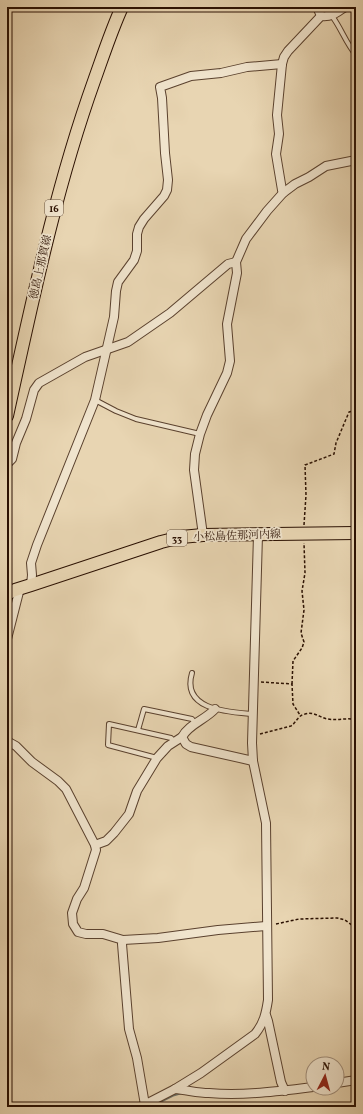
<svg xmlns="http://www.w3.org/2000/svg" width="363" height="1114" font-family="Vollkorn,'Noto Serif JP',serif">
	<style>
		.lines { fill: none; stroke-linecap: round; stroke-linejoin: round }
		.stream { stroke: #6d746d; stroke-width: 2.5 }
		.lane-casing { stroke: #5a412e; stroke-width: 6 }
		.street-casing { stroke: #5a412e; stroke-width: 10 }
		.primary-casing { stroke: #2a1002; stroke-width: 14 }
		.path { stroke: #2a1002; stroke-width: 1.5; stroke-dasharray: 3 2; stroke-linecap: butt }
		.lane { stroke: #f0e4cd; stroke-width: 4 }
		.street { stroke: #f0e4cd; stroke-width: 8 }
		.primary { stroke: #e8d5b2; stroke-width: 12 }
		.labels { text-anchor: middle; stroke-width: 3.5; stroke-linejoin: round; paint-order: stroke }
		.shield { fill: #f0e4cd; stroke: #65503f; stroke-width: 1 }
		.shield-label { font-size: 10px; font-weight: bold; fill: #2a1002 }
		.street-label { font-size: 11px; fill: #2a1002; stroke: #f0e4cd }
	</style>
	<rect width="100%" height="100%" fill="#e8d5b2"/>
	<filter id="stains"><feTurbulence type="fractalNoise" baseFrequency=".005" numOctaves="4"/><feColorMatrix values="0 0 0 0 .2 0 0 0 0 .09 0 0 0 0 .02 0 0 0 .5 -.17"/></filter>
	<radialGradient id="worn" r=".72"><stop offset=".6" stop-color="#630" stop-opacity="0"/><stop offset="1" stop-color="#630" stop-opacity=".3"/></radialGradient>
	<g class="lines">
		<g class="stream">
			<path d="M314,1090L327,1088"/>
			<path d="M150,1107L174,1095L181,1093"/>
		</g>
		<defs>
			<g id="lane">
				<path d="M332,16C341,28 346,43 356,55"/>
				<path d="M95,400L116,411L136,419L200,434"/>
				<path d="M192,673C181,710 228,712 252,714"/>
				<path d="M138,730L144,709L192,719L195,723"/>
				<path d="M157,758L108,745L109,724L171,738L175,742"/>
			</g>
			<g id="street">
				<path d="M317,7L321,16C333,17 336,13 345,7"/>
				<path d="M283,193L282,190L276,154L279,134L277,115L282,64L284,57L288,51L321,16"/>
				<path d="M7,464L12,459L16,443L26,419L34,390L39,383L85,357L128,342L170,313L228,264L236,262"/>
				<path d="M203,535L194,470L195,454L200,434L207,415L227,373L230,361L227,324L237,273L236,262L246,239L267,211L283,193L295,184L309,177L326,166L356,160"/>
				<path d="M31,585L32,575L31,563L37,545L95,400L114,317L116,291L118,282L134,260L137,251V234L139,227L144,219L164,196L167,190L168,180L165,153L162,98L160,87L191,76L221,73L247,67L282,64"/>
				<path d="M7,639L20,588"/>
				<path d="M215,709C205,720 189,724 182,737L186,744L191,747L253,761"/>
				<path d="M7,741L16,746L32,762L58,781L66,789L95,845L96,850L84,888L77,899L72,913L73,924L78,932L86,934H103L123,940L158,938L218,930L266,926"/>
				<path d="M95,845L106,841L114,833L129,814L137,791L157,758L168,746L182,737"/>
				<path d="M123,940L122,944L129,1029L137,1058L145,1105"/>
				<path d="M266,1015L268,1021L281,1082L285,1091"/>
				<path d="M337,1083L356,1080"/>
				<path d="M175,1089C187,1090 198,1093 209,1093C244,1096 279,1091 313,1087"/>
				<path d="M140,1107L175,1089L201,1073L255,1034C264,1023 266,1013 268,1000L266,823L253,761L252,743L258,535"/>
			</g>
			<g id="primary">
				<path d="M7,416C32,303 55,190 94,81C103,56 111,31 122,7"/>
				<path d="M7,594L15,590L31,585L161,542L181,537L203,535L356,533"/>
			</g>
		</defs>
		<use href="#lane" class="lane-casing"/>
		<use href="#street" class="street-casing"/>
		<use href="#primary" class="primary-casing"/>
		<g class="path">
			<path d="M304,525L306,495L305,465L334,454L336,443L349,412L356,410"/>
			<path d="M261,682L292,684L293,704L300,715"/>
			<path d="M292,684L293,661L302,648L304,642L301,633L304,610L302,591L305,573L304,543"/>
			<path d="M260,734L291,726C296,723 298,715 305,714C314,711 320,718 328,719C338,721 347,717 356,720"/>
			<path d="M276,924L299,919L337,918L345,920L356,928"/>
		</g>
		<use href="#lane" class="lane"/>
		<use href="#street" class="street"/>
		<use href="#primary" class="primary"/>
	</g>
	<g class="labels">
		<g class="shield">
			<rect x="45" y="200" width="18" height="16" rx="3"/>
			<rect x="167" y="530" width="20" height="16" rx="3"/>
		</g>
		<g class="shield-label">
			<text x="54" y="212">16</text>
			<text x="177" y="542">33</text>
		</g>
		<g class="street-label">
			<text transform="translate(40 267) rotate(-77)" y="4">徳島上那賀線</text>
			<text transform="translate(237 535) rotate(-2)" y="4">小松島佐那河内線</text>
		</g>
	</g>
	<rect width="363" height="1114" fill="none" stroke="#e8d5b2" stroke-width="24"/>
	<rect x="8" y="8" width="347" height="1098" fill="none" stroke="#2a1002" stroke-width="2"/>
	<rect x="12" y="12" width="339" height="1090" fill="none" stroke="#2a1002"/>
	<g transform="translate(325 1076) rotate(6)"><circle r="19" fill="#f0e4cd" stroke="#a18f7c"/>
	<path d="M0-3L7 15L0 10L-7 15Z" fill="#8f2418"/>
	<text y="-6" font-size="11" font-weight="bold" text-anchor="middle" fill="#2a1002">N</text>
	</g>
	<rect width="100%" height="100%" filter="url(#stains)"/>
	<rect width="100%" height="100%" fill="url(#worn)"/>
</svg>
